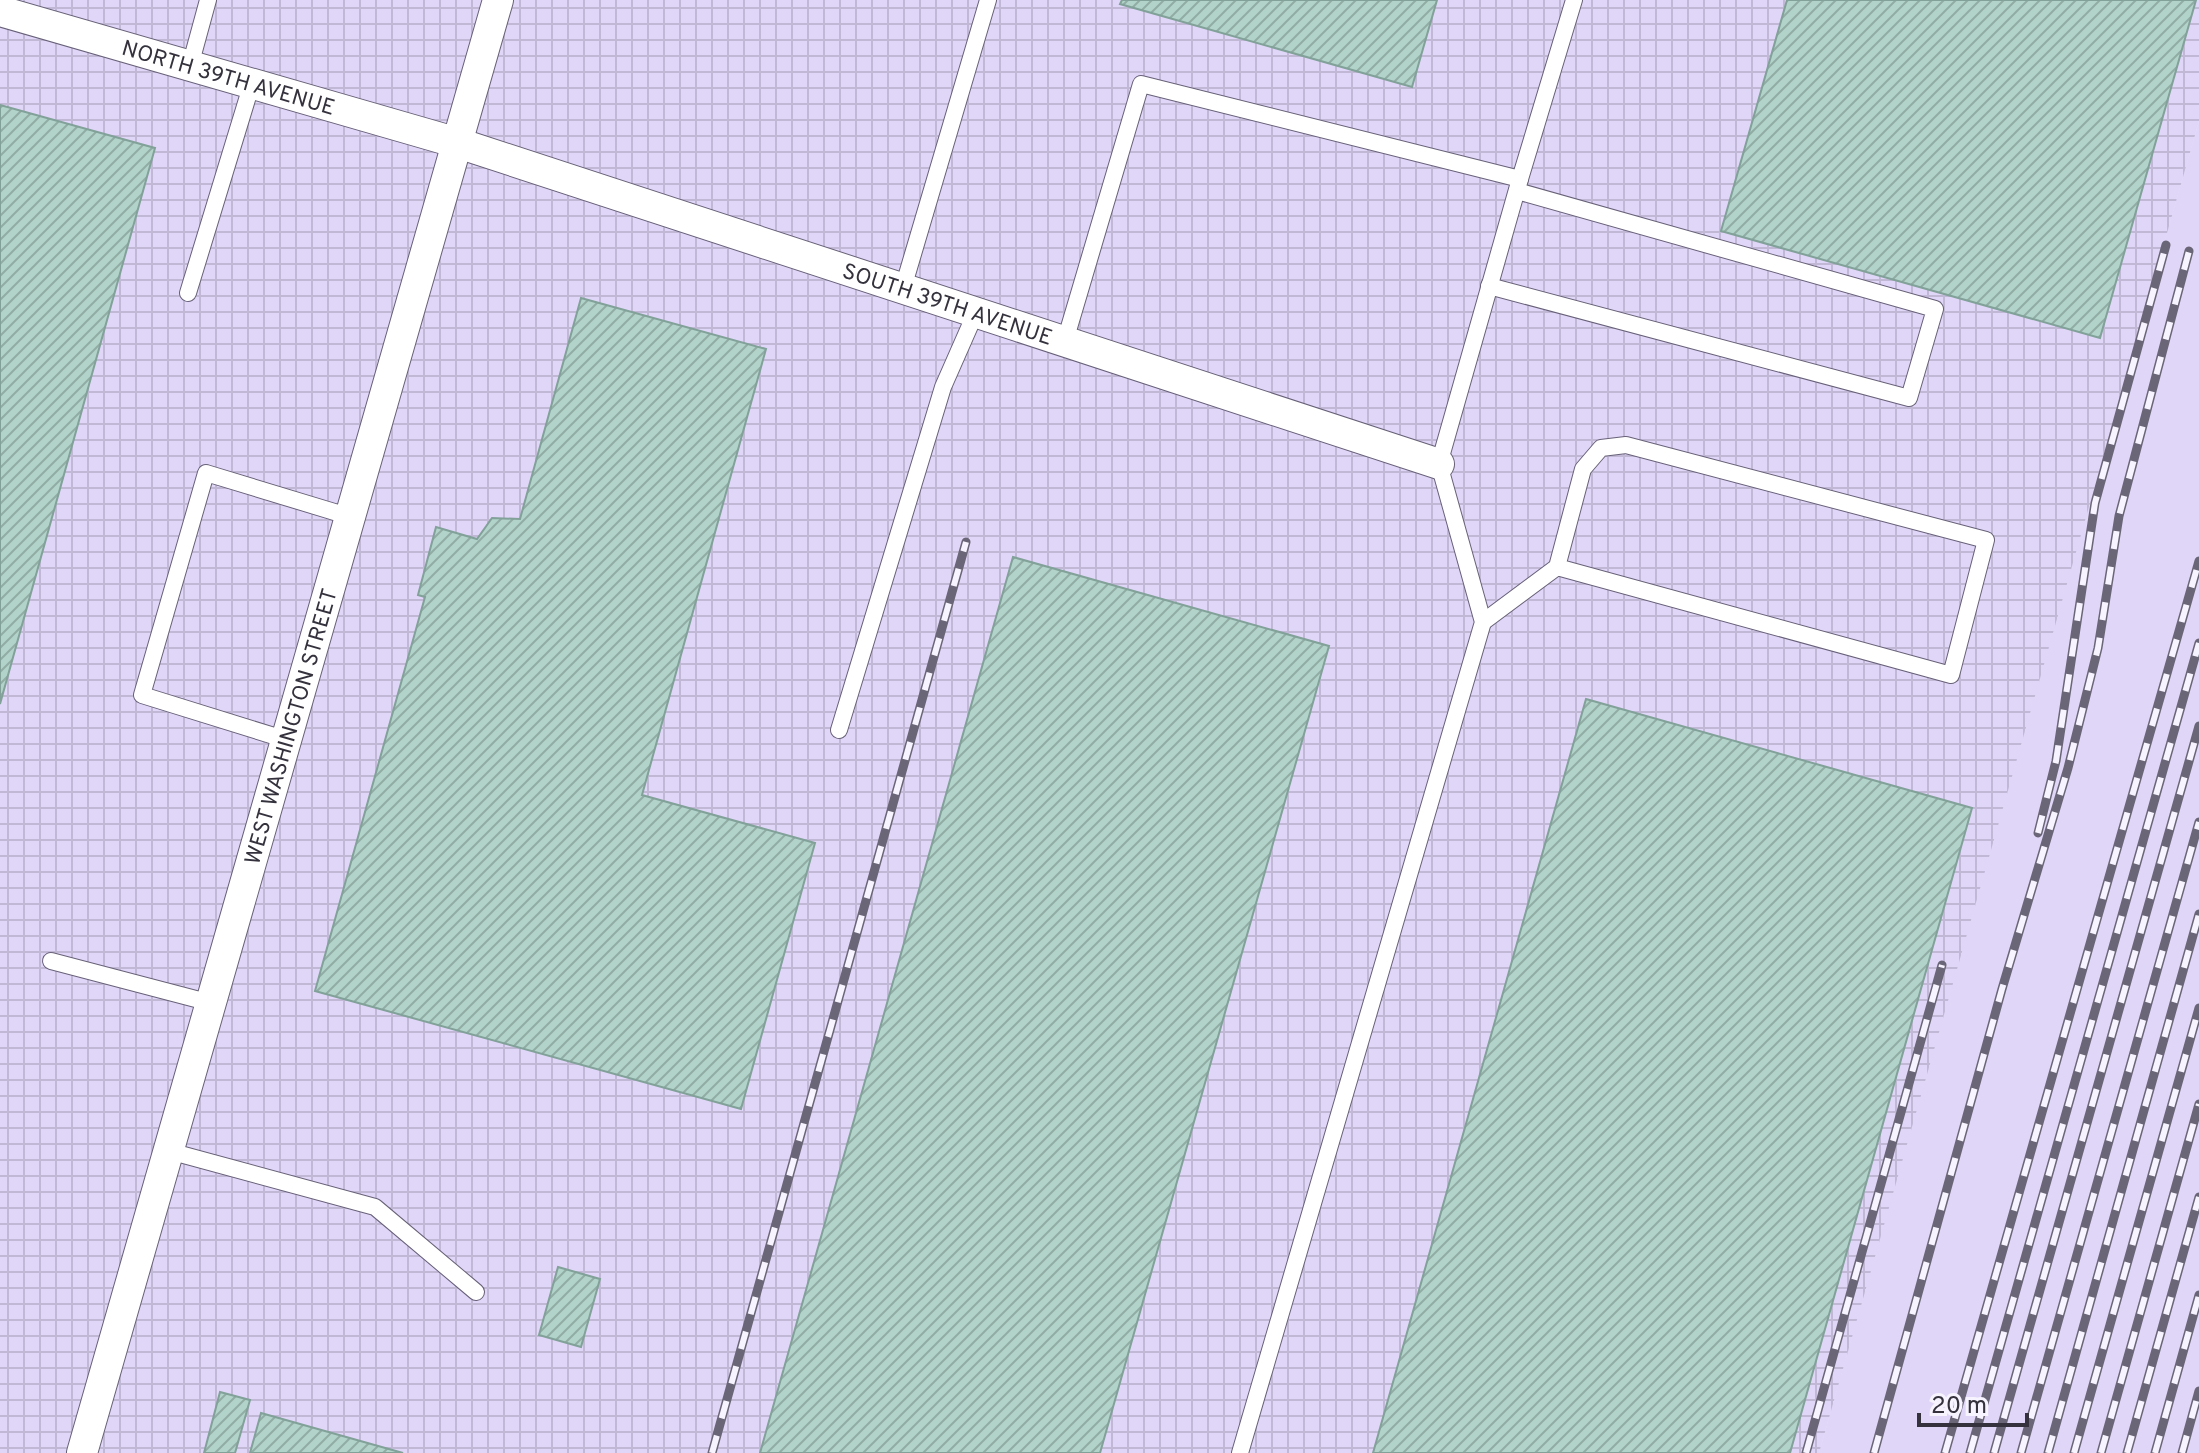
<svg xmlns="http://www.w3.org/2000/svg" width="2199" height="1453" font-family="Overpass,sans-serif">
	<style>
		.built { fill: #e0d6f8 }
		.industrial { fill: url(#industrial-grid) }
		.building { fill: url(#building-hatch); stroke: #81a199; stroke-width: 2 }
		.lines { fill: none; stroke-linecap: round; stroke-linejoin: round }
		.service-casing { stroke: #686178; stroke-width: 18 }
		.minor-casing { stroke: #686178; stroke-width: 32 }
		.service { stroke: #fff; stroke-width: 16 }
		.minor { stroke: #fff; stroke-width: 30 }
		.rail-casing { stroke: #6b6677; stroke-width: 9 }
		.rail { stroke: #f7f4ff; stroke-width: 6; stroke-dasharray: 18; stroke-linecap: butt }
		.labels { text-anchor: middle; stroke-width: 8; stroke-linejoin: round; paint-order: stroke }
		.street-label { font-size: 22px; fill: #35323d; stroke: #f7f4ff }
	</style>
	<defs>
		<pattern id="industrial-grid" width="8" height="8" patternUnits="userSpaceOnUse" patternTransform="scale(2)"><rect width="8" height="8" fill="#e0d6f8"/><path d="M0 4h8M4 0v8" fill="none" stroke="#c1b8d6"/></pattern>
		<pattern id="building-hatch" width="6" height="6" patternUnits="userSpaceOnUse" patternTransform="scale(2)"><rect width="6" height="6" fill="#b1d3c9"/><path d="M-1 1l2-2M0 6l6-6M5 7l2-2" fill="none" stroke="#91aca4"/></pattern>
	</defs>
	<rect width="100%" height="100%" fill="#ece3ff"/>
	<path class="built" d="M2199,121V1453H1819L1969,922Z"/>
	<path class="industrial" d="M0,0H2199V121L1819,1453H0Z"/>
	<g class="building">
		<path d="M1122,0H1437L1412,87L1120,4Z"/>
		<path d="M1787,0H2196L2100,338L1721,231Z"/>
		<path d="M0,105L155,148L0,704Z"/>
		<path d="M581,298L766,349L642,795L815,843L741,1109L315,991L425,597L418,595L436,527L477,539L492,518L520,519Z"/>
		<path d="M1013,557L1329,646L1100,1453H760Z"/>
		<path d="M1586,699L1972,808L1790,1453H1373Z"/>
		<path d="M558,1267L600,1279L581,1347L539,1335Z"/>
		<path d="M220,1392L250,1400L235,1453H204Z"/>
		<path d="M261,1413L403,1453H250Z"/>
	</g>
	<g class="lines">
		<defs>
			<g id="service">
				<path d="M190,66L208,0"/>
				<path d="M1489,286L1909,398L1935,309L1517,191"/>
				<path d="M903,288L988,0"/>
				<path d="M188,293L252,83"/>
				<path d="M1065,341L1141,84L1520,179L1574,0"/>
				<path d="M1483,622L1557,567L1951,675L1986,540L1626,445L1601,448L1583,469L1557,567"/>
				<path d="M839,730L943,387L976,312"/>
				<path d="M287,740L142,695L206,473L351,517"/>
				<path d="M51,961L211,1003"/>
				<path d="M169,1151L375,1207L476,1292"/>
				<path d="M1240,1453L1483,622L1439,464L1520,179"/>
			</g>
			<g id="minor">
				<path id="s1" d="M0,11L458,143L1439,464"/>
				<path id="s2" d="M82,1453L498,0"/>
			</g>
		</defs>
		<use href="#service" class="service-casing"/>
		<use href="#minor" class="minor-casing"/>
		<use href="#service" class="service"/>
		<use href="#minor" class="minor"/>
		<defs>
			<g id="rail">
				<path d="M2038,833L2056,761L2095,503L2166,245"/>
				<path d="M712,1453L966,542"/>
				<path d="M1806,1453L1942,965"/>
				<path d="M1874,1453L2002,989L2068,768L2098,648L2119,516L2189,251"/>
				<path d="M1945,1453L2199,561"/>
				<path d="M1970,1453L2199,643"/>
				<path d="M1994,1453L2199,726"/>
				<path d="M2021,1453L2199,822"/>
				<path d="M2048,1453L2199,914"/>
				<path d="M2074,1453L2199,1008"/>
				<path d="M2101,1453L2199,1104"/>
				<path d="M2127,1453L2199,1197"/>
				<path d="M2155,1453L2199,1295"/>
				<path d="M2182,1453L2199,1391"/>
			</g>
		</defs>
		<use href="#rail" class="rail-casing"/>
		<use href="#rail" class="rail"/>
	</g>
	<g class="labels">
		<g class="street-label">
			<text dy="8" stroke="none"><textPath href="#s1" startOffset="238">NORTH 39TH AVENUE</textPath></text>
			<text dy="8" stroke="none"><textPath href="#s1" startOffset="992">SOUTH 39TH AVENUE</textPath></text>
			<text dy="8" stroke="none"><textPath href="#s2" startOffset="756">WEST WASHINGTON STREET</textPath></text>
		</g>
	</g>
	<path d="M1919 1413v12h108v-12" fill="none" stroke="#35323d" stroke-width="4"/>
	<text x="1931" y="1413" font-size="24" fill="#35323d" stroke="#f7f4ff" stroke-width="6" paint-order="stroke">20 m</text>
</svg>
